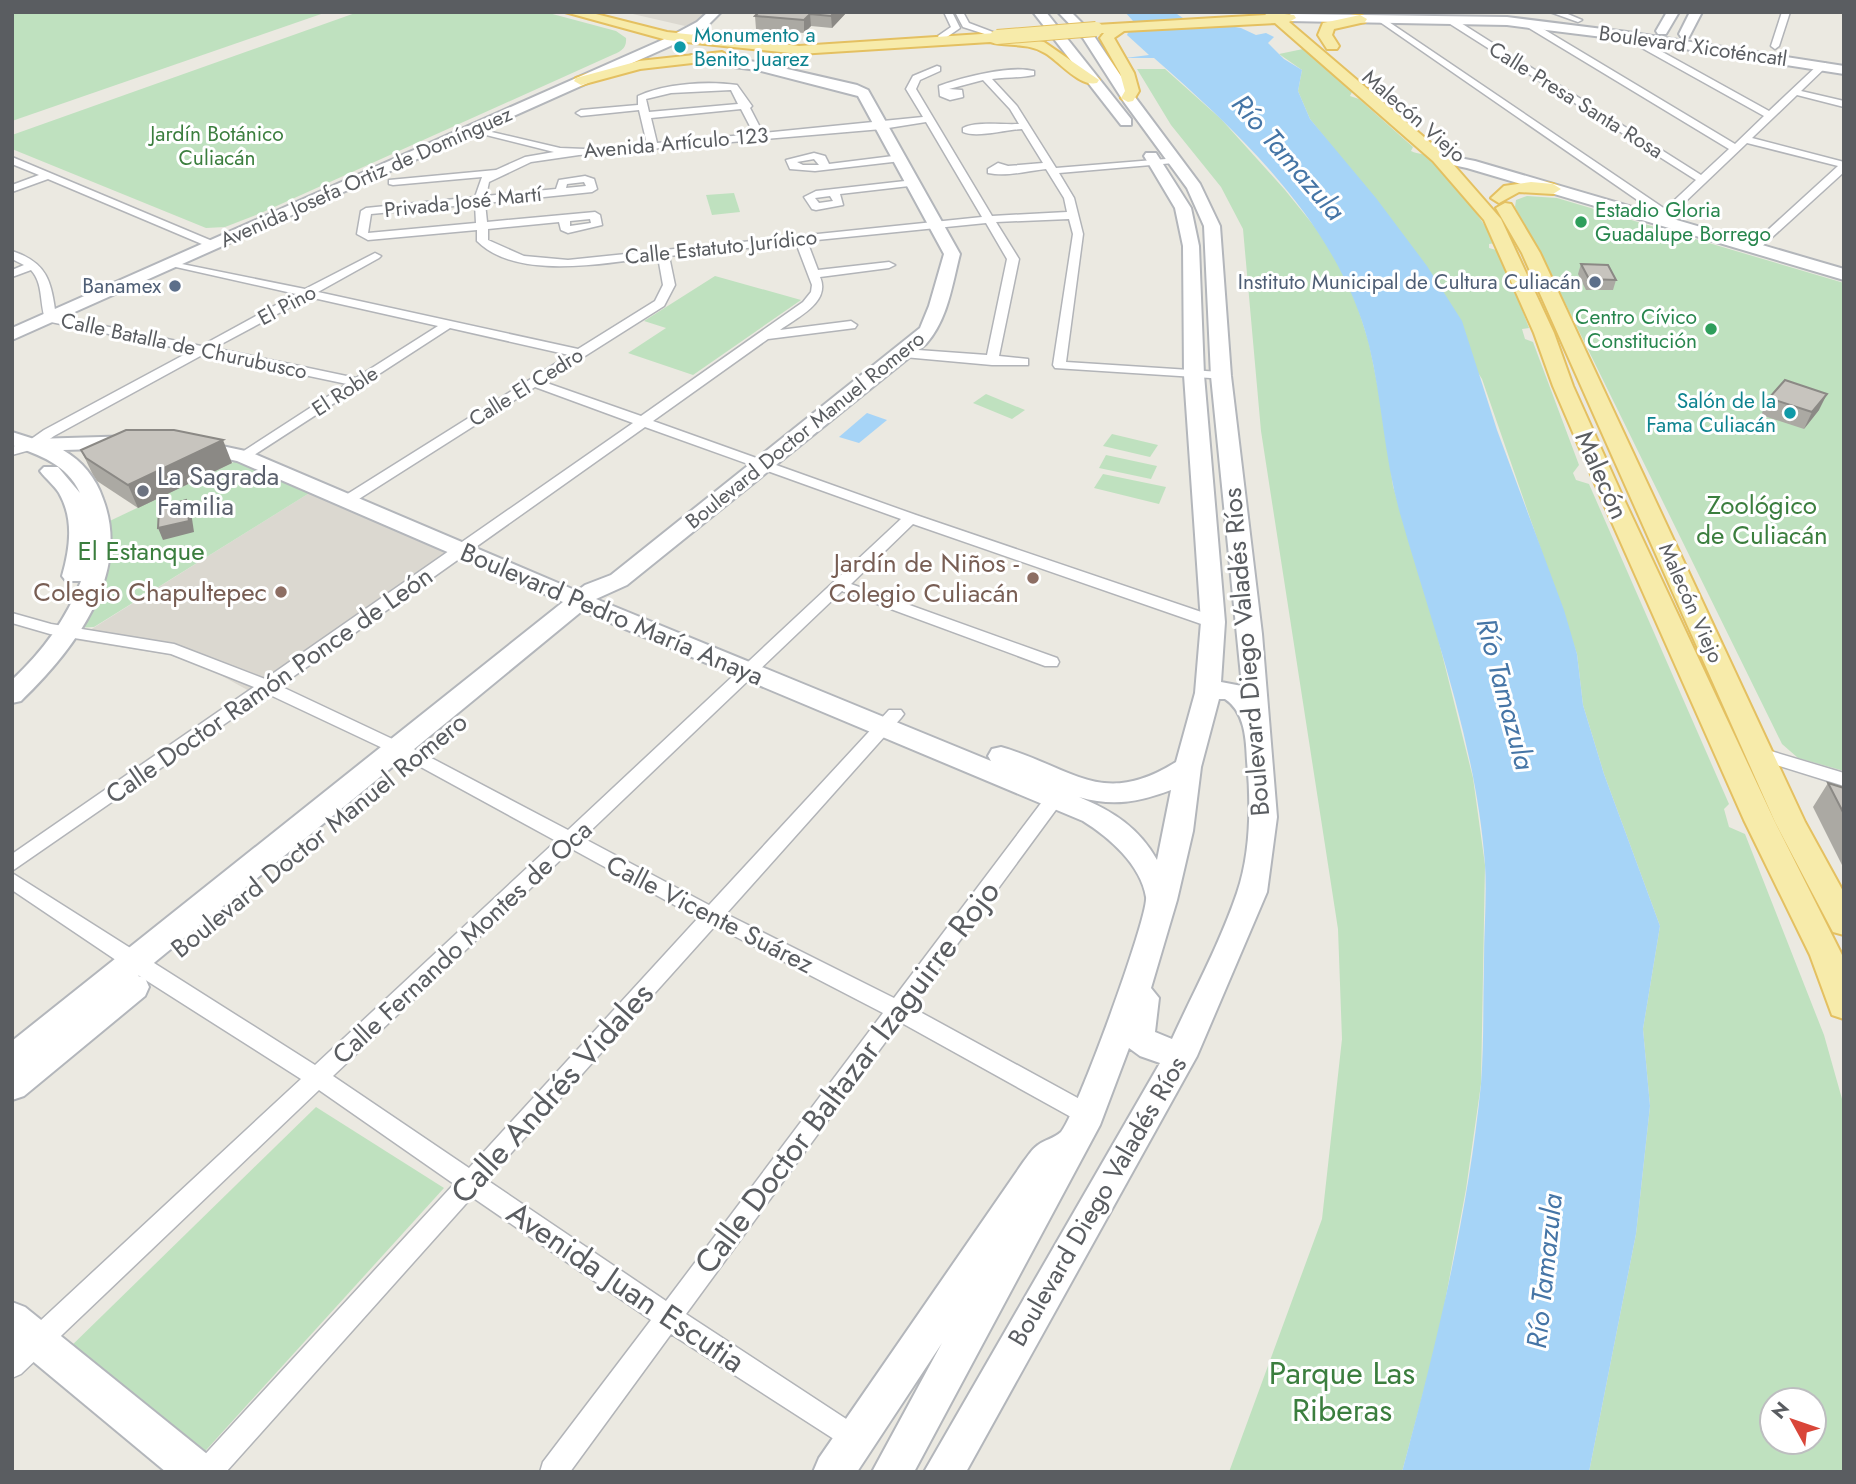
<svg xmlns="http://www.w3.org/2000/svg" width="1856" height="1484" font-family="Jost,sans-serif">
	<style>
		.education { fill: #dbd8d0 }
		.green { fill: #bfe1bf; fill-rule: evenodd }
		.water { fill: #a6d4f7 }
		.lines { fill: none; stroke-linecap: round; stroke-linejoin: round }
		.street-casing { stroke: #b2b4b8; stroke-width: 3 }
		.secondary-casing { stroke: #b3b6bb; stroke-width: 4 }
		.primary-casing { stroke: #e4c061; stroke-width: 4 }
		.street { fill: #fff; fill-rule: evenodd }
		.secondary { fill: #fff; fill-rule: evenodd }
		.primary { fill: #f7ebaa; fill-rule: evenodd }
		.primary-bridge-casing { stroke: #e4c061; stroke-width: 16; stroke-linecap: butt }
		.primary-bridge { stroke: #f7ebaa; stroke-width: 14 }
		.wall { fill: #aba9a3 }
		.shaded-wall { fill: #8b8985 }
		.building { fill: #c7c4be; stroke: #8b8985; stroke-width: 2 }
		.culture-dot { fill: #0f9aa8; stroke: #fff; stroke-width: 2.5 }
		.leisure-dot { fill: #2e9e5b; stroke: #fff; stroke-width: 2.5 }
		.service-dot { fill: #5c6f8a; stroke: #fff; stroke-width: 2.5 }
		.worship-dot { fill: #6b7280; stroke: #fff; stroke-width: 2.5 }
		.education-dot { fill: #8d6e63; stroke: #fff; stroke-width: 2.5 }
		.labels { text-anchor: middle; stroke-width: 6; stroke-linejoin: round; paint-order: stroke }
		.far-culture-label { font-size: 21px; fill: #0d838f; stroke: #fff; text-anchor: start }
		.far-street-label { font-size: 21px; fill: #5a5d61; stroke: #fff }
		.far-park-label { font-size: 21px; fill: #3b7e3e; stroke: #fff }
		.far-leisure-label { font-size: 21px; fill: #27864d; stroke: #fff; text-anchor: start }
		.far-service-label { font-size: 21px; fill: #4e5e75; stroke: #fff; text-anchor: end }
		.street-label { font-size: 26px; fill: #5a5d61; stroke: #fff }
		.worship-label { font-size: 26px; fill: #5b616d; stroke: #fff; text-anchor: start }
		.park-label { font-size: 26px; fill: #3b7e3e; stroke: #fff }
		.education-label { font-size: 26px; fill: #785e54; stroke: #fff; text-anchor: end }
		.water-label { font-size: 28px; font-style: italic; fill: #4575a6; stroke: #fff }
		.near-street-label { font-size: 32px; fill: #5a5d61; stroke: #fff }
		.near-park-label { font-size: 32px; fill: #3b7e3e; stroke: #fff }
	</style>
	<rect width="100%" height="100%" fill="#ebe9e1"/>
	<g class="education">
		<path d="M624,12H710L701,20L685,26Z"/>
		<path d="M311,492L460,557L262,698L215,672L170,655L74,640Z"/>
	</g>
	<g class="green">
		<path d="M12,12H327L12,121Z"/>
		<path d="M358,12H545L616,31L626,38C627,49 620,52 610,56L261,213L225,227L206,228L12,149V135Z"/>
		<path d="M1303,49L1352,92L1350,96L1359,99L1413,147L1411,151C1415,153 1418,153 1422,154C1444,162 1483,222 1496,243L1489,244V248L1500,251L1529,328L1522,329L1525,339L1533,342L1579,465L1573,473L1576,480L1589,484L1729,804L1724,809L1729,827L1745,834L1824,1035L1844,1106V1472H1589L1636,1234L1650,1106L1643,1029L1660,926L1604,774L1583,705L1577,654L1482,379L1342,159L1310,119L1298,91L1302,70L1279,54ZM1772,1400H1814V1442H1772Z"/>
		<path d="M1137,69H1165L1221,119L1285,190L1323,237L1344,274L1358,308L1369,343L1383,413L1393,486L1435,626L1473,778L1485,865L1481,1084L1466,1189L1439,1334L1402,1472H1229L1322,1219L1342,1039L1338,929L1261,431L1243,229L1221,187L1171,125Z"/>
		<path d="M734,193L740,212L712,215L706,195Z"/>
		<path d="M1527,196L1557,198L1844,283V771L1798,758L1782,744L1546,264L1515,207L1516,200Z"/>
		<path d="M715,276L801,300L693,375L628,353L666,328L644,321Z"/>
		<path d="M986,394L1025,410L1012,419L973,403Z"/>
		<path d="M1112,434L1158,445L1150,457L1103,446Z"/>
		<path d="M1106,455L1157,466L1151,479L1099,468Z"/>
		<path d="M236,461L311,492L94,627L73,628L97,527Z"/>
		<path d="M1103,474L1166,487L1159,504L1094,488Z"/>
		<path d="M316,1107L444,1188L198,1459L64,1353Z"/>
	</g>
	<g class="water">
		<path d="M1125,12H1174L1183,18L1241,28L1256,35L1266,33L1274,37L1268,43L1284,59L1302,70L1298,91L1310,119L1376,198L1427,266L1462,321L1497,430L1564,610L1577,654L1583,705L1604,774L1660,926L1643,1029L1650,1106L1636,1234L1589,1472H1402C1436,1345 1468,1216 1481,1084C1484,1044 1483,1003 1484,963C1484,930 1487,896 1485,864C1476,742 1432,626 1399,510C1384,456 1382,399 1369,345C1339,226 1243,136 1154,58H1125L1149,55L1127,35L1133,21Z"/>
		<path d="M867,413L887,420L859,443L839,437Z"/>
	</g>
	<g class="lines">
		<defs>
			<g id="street">
				<path d="M944,12H952L960,28L941,41L938,36L951,27Z"/>
				<path d="M955,12H963L969,23L998,34L994,37L963,27Z"/>
				<path d="M1550,12H1563L1582,20L1578,22Z"/>
				<path d="M1782,12H1790L1779,46L1775,49L1771,46Z"/>
				<path d="M1383,18L1665,209L1696,180L1447,22V18H1453L1701,175L1729,149L1524,25V21H1530L1735,144L1764,116L1624,38V34H1630L1769,111L1820,63H1826V67L1801,91L1844,101V107L1797,95L1752,138L1844,162V172L1757,251L1747,249L1838,166L1747,143L1663,223H1655L1654,221L1659,215L1380,22Z"/>
				<path d="M937,66L940,67V71L920,80L916,89L992,216L1067,212L1064,198L1046,169C1027,171 1007,177 988,173V169L998,163L1008,166L1043,163L1022,129C1005,130 976,138 963,132V128C977,121 1001,125 1019,124L1010,109L983,80L949,89L962,90L963,97L950,100L940,96L939,86C962,77 1011,65 1034,71V75C1020,78 1006,77 992,79L1017,106L1056,168L1178,158L1179,160L1174,163L1059,173L1074,198L1083,234L1066,362L1221,372L1227,376L1226,379L1055,368L1053,365L1073,234L1069,219L996,222L1019,259L999,356L1028,359V365H992L904,357L898,353L904,349L987,355L1007,259L986,223L807,241L818,270L889,262L895,265L889,268L820,277C831,302 798,317 780,330L851,321L857,325L855,328L768,339L653,421L916,515L1219,618L1221,622L1219,626H1207L913,524L851,584L1057,658L1059,662L1057,666H1045L842,591L583,838L709,905L889,710H901L904,714L901,718L726,914L894,998L1057,782H1069L1072,787L1069,792L911,1007L1096,1108L1099,1115L1096,1122L1088,1125L1080,1122L900,1022L686,1314L863,1430L867,1439L863,1448L854,1452L671,1334L570,1472H540L543,1462L651,1320L472,1197L226,1472H195L198,1462L454,1184L319,1090L21,1374L12,1378V1347L301,1079L144,979L12,890V873L315,1065L556,841L408,760L268,694L12,871V854L254,687L171,654L50,634L12,623V613L51,624L174,644L265,679L633,423L535,387L351,504H341L339,501L341,498L569,355L450,328L248,459H238L236,456L347,384L204,354L54,436L37,448L12,455V447L27,442L44,430L191,351L46,321C39,304 44,284 31,270L12,277V270L24,265L12,259V251C48,263 51,281 56,316L201,346L296,294L167,265V261L305,289L375,253L381,256L379,258L318,292L578,349L655,301L663,285L658,257C607,262 518,282 477,241V230L368,240L357,234L361,211L366,208L475,197L482,177L393,185L389,184V180L496,170L525,157L554,152L470,131V127L560,148L585,149L647,144L639,110L581,116L576,113L581,110L638,105V96C665,83 708,81 737,85L752,106L750,108L763,133L923,117L906,89L913,76ZM731,90L738,104L649,112L646,99L671,93ZM741,109L754,134L657,143L651,118ZM926,122L982,217L568,260L524,256L488,240V229L559,222L561,230L568,233L602,225L600,215L595,212L487,222L485,203L592,192L597,189L594,179L585,176L559,180L556,189L486,196L489,182L531,162L579,155L882,129ZM584,182L586,186L566,188L567,184ZM475,204L476,223L368,233L371,214ZM590,219L591,223L570,226V221ZM796,243L812,285L811,292L803,302L641,416L544,382L664,306L675,285L669,256ZM309,297L438,326L356,378L214,348ZM645,427L901,519L568,830L420,752L280,686ZM572,849L698,918L469,1168L333,1076ZM715,926L883,1013L666,1301L487,1180Z"/>
				<path d="M814,153L825,156L829,164L901,155L906,158L901,161L815,171L790,169L786,160ZM814,159L819,165H803L797,162Z"/>
				<path d="M12,157L217,243L219,245L209,247L48,179L12,192V185L39,175L12,164Z"/>
				<path d="M914,180L918,181V185L840,194L843,205L816,210L812,209L804,197L816,191ZM830,196L833,201L819,203L815,198Z"/>
				<path d="M1754,746L1844,773V786L1748,756L1745,752L1748,748Z"/>
			</g>
			<g id="secondary">
				<path d="M708,12H721L705,28L677,43L12,340V328L669,37L697,22Z"/>
				<path d="M1033,12H1046L1131,119V125H1121Z"/>
				<path d="M1058,12H1071L1092,33L1135,97L1200,184L1220,226L1231,376L1262,634L1277,817L1267,892L1197,1056L966,1472H924L1160,1063L1140,1056L1129,1048L1100,1125L914,1472H872L942,1343L857,1472H813L819,1458L1024,1161C1028,1156 1032,1149 1038,1145C1044,1140 1055,1138 1061,1132C1075,1117 1149,916 1146,897C1141,865 1109,837 1083,821L582,611L138,976L145,978L149,987L145,996L24,1096L12,1100V1041L563,602L237,461L187,450L184,446L187,442L194,440L250,452L577,591L585,585L611,575L920,328L929,306L944,254L858,96L757,70L696,62L691,61V55L757,62L857,85L868,90L960,254C952,285 948,319 926,344L627,585L596,599L991,761L988,756L992,749L1001,747C1072,767 1101,809 1176,762L1195,693L1201,622L1184,375L1183,246L1175,208L1144,156L1146,153H1156L1191,208L1199,246L1204,375L1225,622L1221,682L1242,686L1211,376L1204,226L1187,188L1124,102L1083,38ZM1219,699H1225C1245,712 1246,739 1247,761C1251,803 1251,852 1237,893C1220,943 1194,991 1172,1039L1155,1032L1159,998L1151,988L1177,900L1193,831L1201,767ZM1171,790L1157,860C1139,828 1113,811 1079,797C1113,807 1139,802 1171,790Z"/>
				<path d="M1667,12H1679L1666,34H1658L1656,31Z"/>
				<path d="M1690,12H1702L1689,37H1681L1679,34Z"/>
				<path d="M1291,14L1507,17L1627,32L1844,66V74L1627,40L1507,25L1287,21L1285,18Z"/>
				<path d="M1439,154L1475,161L1844,269V280L1467,168L1434,161L1432,158Z"/>
				<path d="M12,432L34,439L135,436L142,438L145,442L142,446L135,448L63,450C82,461 96,478 103,499C132,575 73,651 21,701L12,703V680C42,652 66,620 81,581H66L62,576C70,548 74,519 59,493C54,485 46,479 40,471L44,467H58L80,493C67,464 39,455 12,445Z"/>
				<path d="M12,1302L25,1307L212,1458L218,1472H166L12,1344Z"/>
			</g>
			<g id="primary">
				<path d="M565,12H588L667,32L799,46L997,33L1044,42L1099,80L1097,83C1079,87 1059,61 1045,53C1027,42 1008,47 990,42L799,54L667,40Z"/>
				<path d="M1264,12L1294,15L1296,18L1289,22L1445,155L1501,219L1554,333L1573,386L1621,493L1774,820L1842,955L1844,1019L1832,1015L1810,955L1744,820L1599,493L1553,386L1534,333L1484,220L1433,161L1275,23L1124,31L1114,38L1134,73L1139,91L1133,101L1128,102L1121,98L1125,91L1120,73L1100,38L1104,33H1096L1089,29L1096,25L1266,15Z"/>
				<path d="M1360,15L1367,19L1365,22L1334,29L1332,35L1339,46L1337,49H1327L1318,35L1323,23Z"/>
				<path d="M722,52L729,56L727,59L640,69L581,85L574,81L576,78L639,61Z"/>
				<path d="M1531,182L1553,184L1561,189L1553,194L1519,192L1499,203L1491,198L1504,186Z"/>
				<path d="M1505,203L1511,204L1540,253L1805,822L1844,893V935L1833,932L1775,822L1522,253L1496,208Z"/>
			</g>
		</defs>
		<use href="#street" class="street-casing"/>
		<use href="#secondary" class="secondary-casing"/>
		<use href="#primary" class="primary-casing"/>
		<use href="#street" class="street"/>
		<use href="#secondary" class="secondary"/>
		<use href="#primary" class="primary"/>
		<defs>
			<path id="primary-bridge" d="M997,37L1096,29"/>
		</defs>
		<use href="#primary-bridge" class="primary-bridge-casing"/>
		<use href="#primary-bridge" class="primary-bridge"/>
	</g>
	<g class="wall">
		<path d="M759,12H847L832,28L811,26L804,33L756,29L755,16Z"/>
		<path d="M1581,264L1616,280L1613,290H1586L1578,274Z"/>
		<path d="M1769,398L1819,410L1804,429L1761,415Z"/>
		<path d="M81,450L232,463L138,508L97,481L92,473Z"/>
		<path d="M1828,783L1844,788V869L1813,807Z"/>
	</g>
	<g class="shaded-wall">
		<path d="M834,12H847L832,28L831,16Z"/>
		<path d="M810,14L811,26L804,33V20Z"/>
		<path d="M1827,394L1819,410L1804,429L1812,412Z"/>
		<path d="M223,440L232,463L138,508L128,485Z"/>
		<path d="M186,500L191,512L194,532L163,540L158,528Z"/>
	</g>
	<g class="building">
		<path d="M759,12H834L831,16L810,14L804,20L755,16Z"/>
		<path d="M1581,264L1608,265L1616,280L1589,279Z"/>
		<path d="M1785,380L1827,394L1812,412L1769,398Z"/>
		<path d="M126,430H174L223,440L128,485L86,458L81,450Z"/>
		<path d="M186,500L189,521L158,528L159,508Z"/>
		<path d="M1828,783L1844,788V814Z"/>
	</g>
	<g class="culture-dot">
		<circle cx="680" cy="47" r="7"/>
		<circle cx="1790" cy="413" r="7"/>
	</g>
	<g class="leisure-dot">
		<circle cx="1581" cy="222" r="7"/>
		<circle cx="1711" cy="329" r="7"/>
	</g>
	<g class="service-dot">
		<circle cx="1595" cy="282" r="7"/>
		<circle cx="175" cy="286" r="7"/>
	</g>
	<circle class="worship-dot" cx="143" cy="491" r="7"/>
	<g class="education-dot">
		<circle cx="1033" cy="578" r="7"/>
		<circle cx="281" cy="592" r="7"/>
	</g>
	<g class="labels">
		<g class="far-culture-label">
			<text x="694" y="42">Monumento a<tspan x="694" dy="24">Benito Juarez</tspan></text>
			<text x="1776" y="408" text-anchor="end">Salón de la<tspan x="1776" dy="24">Fama Culiacán</tspan></text>
		</g>
		<g class="far-street-label">
			<text transform="translate(1693 46) rotate(8)" y="7">Boulevard Xicoténcatl</text>
			<text transform="translate(1576 100) rotate(32)" y="7">Calle Presa Santa Rosa</text>
			<text transform="translate(1414 116) rotate(41)" y="7">Malecón Viejo</text>
			<text transform="translate(676 143) rotate(-5)" y="7">Avenida Artículo 123</text>
			<text transform="translate(366 177) rotate(-24)" y="7">Avenida Josefa Ortiz de Domínguez</text>
			<text transform="translate(463 202) rotate(-6)" y="7">Privada José Martí</text>
			<text transform="translate(721 247) rotate(-6)" y="7">Calle Estatuto Jurídico</text>
			<text transform="translate(287 305) rotate(-28)" y="7">El Pino</text>
			<text transform="translate(184 346) rotate(12)" y="7">Calle Batalla de Churubusco</text>
			<text transform="translate(526 387) rotate(-32)" y="7">Calle El Cedro</text>
			<text transform="translate(345 391) rotate(-33)" y="7">El Roble</text>
			<text transform="translate(805 430) rotate(-39)" y="7">Boulevard Doctor Manuel Romero</text>
			<text transform="translate(1691 603) rotate(66)" y="7">Malecón Viejo</text>
		</g>
		<g class="far-park-label">
			<text x="217" y="141">Jardín Botánico<tspan x="217" dy="24">Culiacán</tspan></text>
		</g>
		<g class="far-leisure-label">
			<text x="1595" y="217">Estadio Gloria<tspan x="1595" dy="24">Guadalupe Borrego</tspan></text>
			<text x="1697" y="324" text-anchor="end">Centro Cívico<tspan x="1697" dy="24">Constitución</tspan></text>
		</g>
		<g class="far-service-label">
			<text x="1581" y="289">Instituto Municipal de Cultura Culiacán</text>
			<text x="161" y="293">Banamex</text>
		</g>
		<g class="street-label">
			<text transform="translate(1602 475) rotate(66)" y="9">Malecón</text>
			<text transform="translate(612 614) rotate(23)" y="9">Boulevard Pedro María Anaya</text>
			<text transform="translate(1246 652) rotate(-95)" y="9">Boulevard Diego Valadés Ríos</text>
			<text transform="translate(269 685) rotate(-35)" y="9">Calle Doctor Ramón Ponce de León</text>
			<text transform="translate(319 835) rotate(-39)" y="9">Boulevard Doctor Manuel Romero</text>
			<text transform="translate(710 914) rotate(27)" y="9">Calle Vicente Suárez</text>
			<text transform="translate(462 942) rotate(-43)" y="9">Calle Fernando Montes de Oca</text>
			<text transform="translate(1097 1201) rotate(-60)" y="9">Boulevard Diego Valadés Ríos</text>
		</g>
		<g class="worship-label">
			<text x="157" y="485">La Sagrada<tspan x="157" dy="30">Familia</tspan></text>
		</g>
		<g class="park-label">
			<text x="1762" y="514">Zoológico<tspan x="1762" dy="30">de Culiacán</tspan></text>
			<text x="141" y="560">El Estanque</text>
		</g>
		<g class="education-label">
			<text x="1019" y="572">Jardín de Niños -<tspan x="1019" dy="30">Colegio Culiacán</tspan></text>
			<text x="267" y="601">Colegio Chapultepec</text>
		</g>
		<g class="water-label">
			<text transform="translate(1289 157) rotate(49)" y="10">Río Tamazula</text>
			<text transform="translate(1506 694) rotate(75)" y="10">Río Tamazula</text>
			<text transform="translate(1544 1271) rotate(-84)" y="10">Río Tamazula</text>
		</g>
		<g class="near-street-label">
			<text transform="translate(847 1077) rotate(-53)" y="11">Calle Doctor Baltazar Izaguirre Rojo</text>
			<text transform="translate(552 1093) rotate(-48)" y="11">Calle Andrés Vidales</text>
			<text transform="translate(626 1287) rotate(34)" y="11">Avenida Juan Escutia</text>
		</g>
		<g class="near-park-label">
			<text x="1342" y="1384">Parque Las<tspan x="1342" dy="37">Riberas</tspan></text>
		</g>
	</g>
	<rect width="1856" height="1484" fill="none" stroke="#5a5d61" stroke-width="28"/>
	<g transform="translate(1793 1421) rotate(310)"><circle r="33" fill="#ffffff" stroke="#bdbec0" stroke-width="2"/>
	<path d="M0-5L12 26L0 18L-12 26Z" fill="#d94639"/>
	<text y="-10" font-size="19" font-weight="bold" text-anchor="middle" fill="#5a5d61">N</text>
	</g>
</svg>
